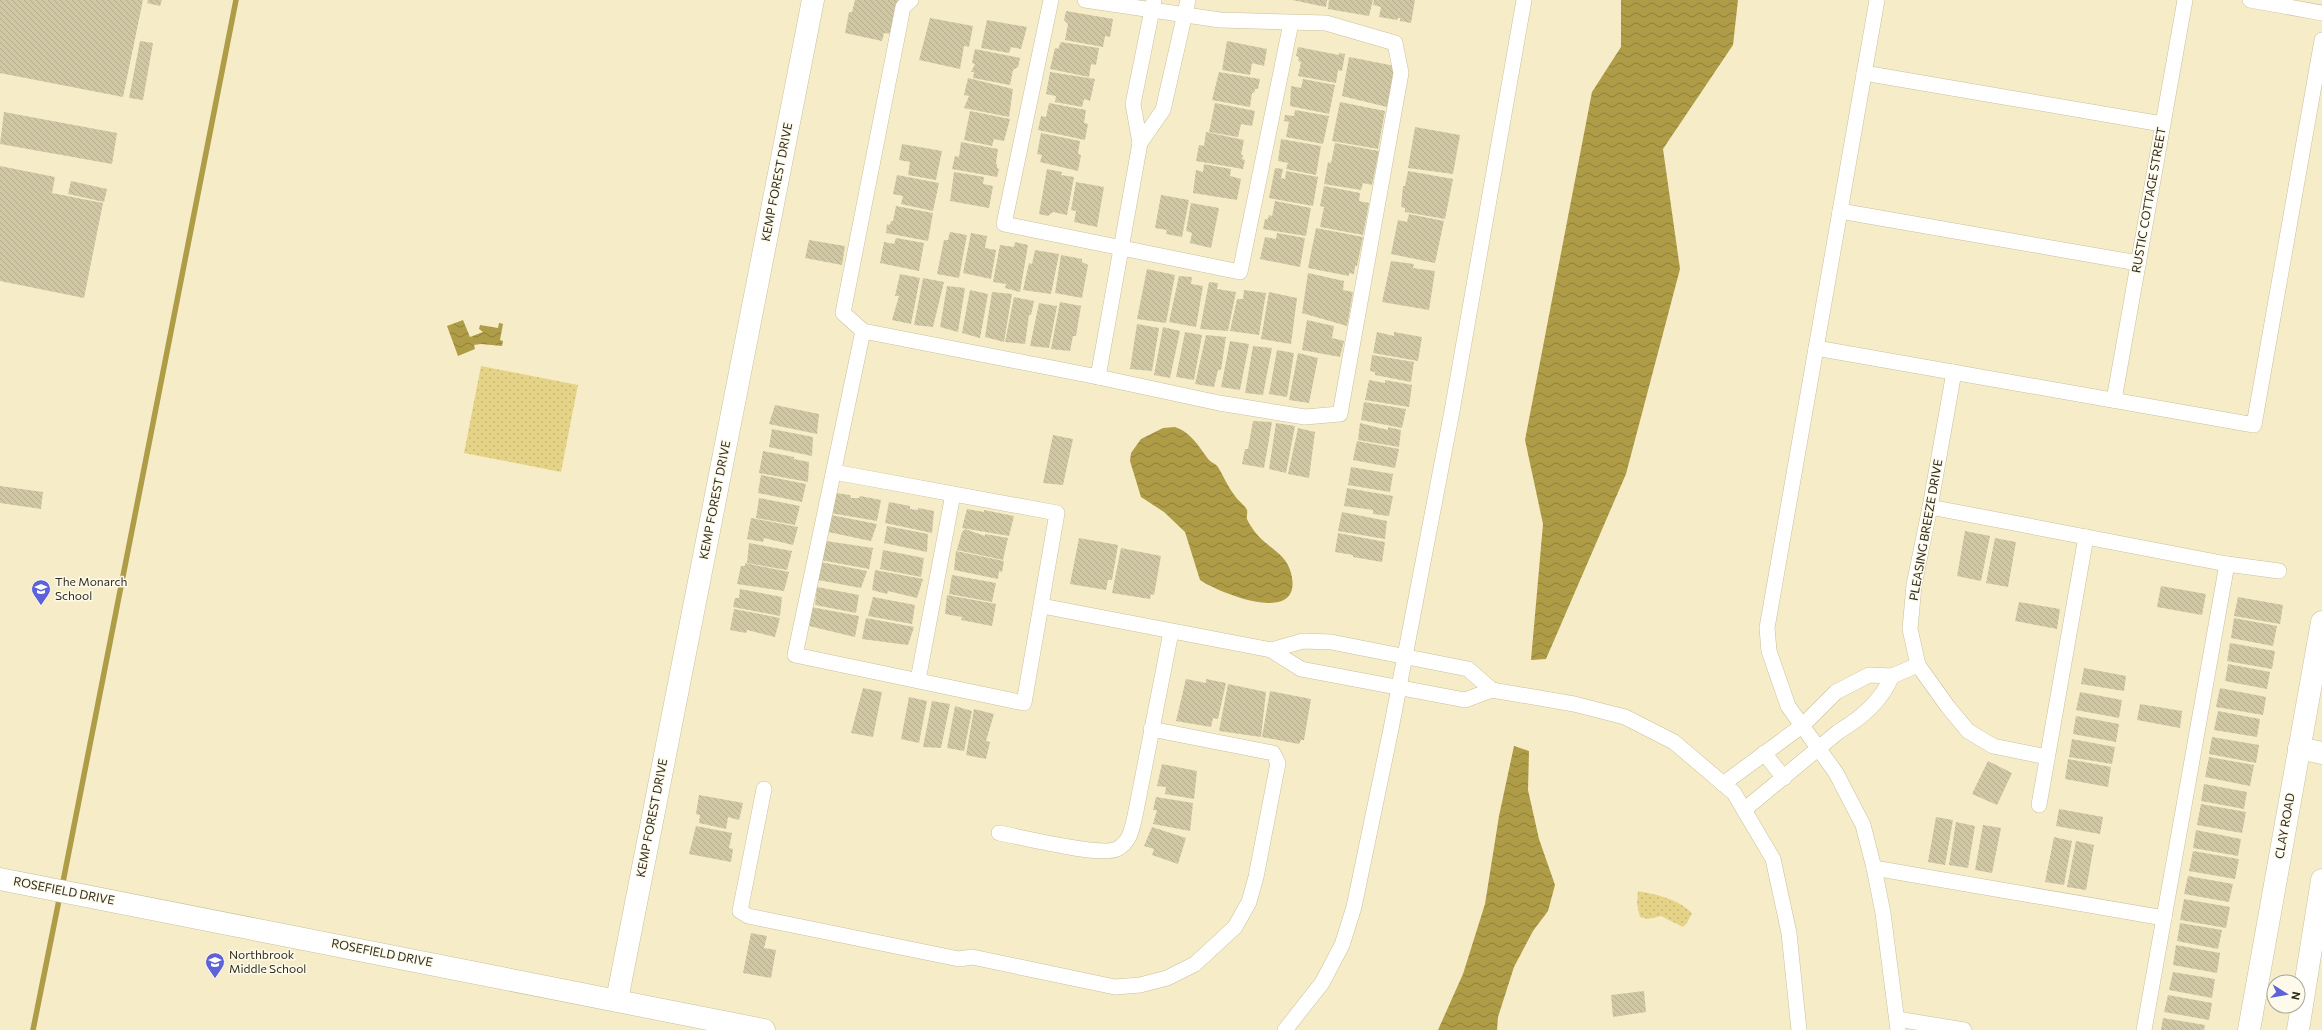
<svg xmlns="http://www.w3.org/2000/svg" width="2322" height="1030" font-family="Commissioner,sans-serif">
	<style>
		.park { fill: url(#park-dots) }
		.water { fill: url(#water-waves) }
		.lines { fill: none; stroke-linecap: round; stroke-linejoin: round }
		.stream { stroke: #af9c46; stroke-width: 5.5 }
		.building { fill: url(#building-back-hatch) }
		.street-casing { stroke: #c8c09c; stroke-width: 16 }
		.secondary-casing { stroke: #c8c09c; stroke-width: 23 }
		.primary-casing { stroke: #c8c09c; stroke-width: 23 }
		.street { stroke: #fff; stroke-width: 15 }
		.secondary { stroke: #fff; stroke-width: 22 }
		.primary { stroke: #fff; stroke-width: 22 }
		.labels { text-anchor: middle; stroke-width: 3; stroke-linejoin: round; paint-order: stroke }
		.street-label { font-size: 12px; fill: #302d1f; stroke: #fdfaec }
		.poi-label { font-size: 12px; fill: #302d1f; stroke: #fdfaec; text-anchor: start }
	</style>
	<defs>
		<pattern id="park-dots" width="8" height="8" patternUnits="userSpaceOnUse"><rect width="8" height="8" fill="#e5d488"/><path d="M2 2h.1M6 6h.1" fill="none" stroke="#c5b675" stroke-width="1.8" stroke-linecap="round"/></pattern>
		<pattern id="water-waves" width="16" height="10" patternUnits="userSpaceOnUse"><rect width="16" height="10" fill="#af9c46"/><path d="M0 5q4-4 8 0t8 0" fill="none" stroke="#8f803a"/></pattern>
		<pattern id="building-back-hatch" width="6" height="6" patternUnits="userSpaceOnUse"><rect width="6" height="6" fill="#d0c8a4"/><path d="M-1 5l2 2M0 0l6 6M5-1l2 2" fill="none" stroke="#b3ac8d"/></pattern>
	</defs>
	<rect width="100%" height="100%" fill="#f6edc8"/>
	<g class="park">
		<path d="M481,366L578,385L561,472L464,453Z"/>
		<path d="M1638,891C1658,895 1676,898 1692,913L1687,923L1683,927L1661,916L1648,919L1640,917L1637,904Z"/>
	</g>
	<g class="water">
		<path d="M1621,0H1738L1733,45L1663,149L1680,269L1626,474L1546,659L1531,660L1543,524L1525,440L1592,92L1621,47Z"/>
		<path d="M463,320L470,337L483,332L479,329L480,325L498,328L499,323L503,324L500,340L503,341L502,346L481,344L474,345L475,349L458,356L447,326Z"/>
		<path d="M1175,427C1192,433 1198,446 1209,460C1212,463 1216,464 1218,467C1224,477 1228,487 1235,496C1238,501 1245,505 1247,510C1248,513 1246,517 1247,519C1249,524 1253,529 1255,532C1266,547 1286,553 1291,573C1305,628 1219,593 1200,580L1185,532L1164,512L1141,497L1130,461L1131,453L1141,439L1163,428Z"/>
		<path d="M1514,746L1529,751L1528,790L1539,839L1555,885L1548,911L1533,931L1514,967L1498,1017L1497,1030H1438L1463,974L1485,904L1499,816Z"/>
	</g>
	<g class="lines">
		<g class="stream">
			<path d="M62,887L236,0"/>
			<path d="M33,1030L60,895"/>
		</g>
	</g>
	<g class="building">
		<path d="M0,0H143L123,97L0,73Z"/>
		<path d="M148,0H162L160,6L147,3Z"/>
		<path d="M855,0H898L892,34L884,33L882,41L845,33L849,12H852Z"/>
		<path d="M1292,0H1327L1326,7Z"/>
		<path d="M1329,0H1373L1369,16L1328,9Z"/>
		<path d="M1374,0H1415L1411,23L1400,21V18H1398L1397,20L1379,17L1381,7L1373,5Z"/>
		<path d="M1066,11L1113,19L1110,37L1105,36L1103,47L1065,40L1068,24L1064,20Z"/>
		<path d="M930,18L973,26L969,47L964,46L960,69L919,60Z"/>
		<path d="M987,20L1027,27L1021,49L1011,47L1009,53L981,48Z"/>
		<path d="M140,41L153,43L143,100L129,98Z"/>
		<path d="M1227,41L1267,49L1264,66L1252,63L1250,75L1222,70Z"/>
		<path d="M1061,42L1099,48L1096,65L1091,64L1089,77L1050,69L1055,48L1058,49Z"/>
		<path d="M1298,47L1339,55V53L1345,54L1342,71L1338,70L1336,83L1298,76L1301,62L1298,61L1299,57L1296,56Z"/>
		<path d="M975,49L1020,58L1018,67L1013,70L1010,85L973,78L974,72H971L975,64L972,63Z"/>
		<path d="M1349,57L1395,66L1387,107L1342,96Z"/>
		<path d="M1050,72L1095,79L1090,101L1084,99L1082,107L1055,102L1056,96L1046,94Z"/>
		<path d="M1219,72L1260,79L1258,89H1255L1254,93H1252L1250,107L1212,100Z"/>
		<path d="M968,78L1013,89L1009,117L964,108L969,96L964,95Z"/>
		<path d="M1303,79L1335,85L1329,114L1290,106L1291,86L1301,88Z"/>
		<path d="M1340,102L1385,111L1378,149L1332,141Z"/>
		<path d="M1049,103L1086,110L1084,123L1088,124L1085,140L1038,130L1041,116L1046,117Z"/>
		<path d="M1215,103L1255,111L1252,126L1241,124L1238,137L1209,132Z"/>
		<path d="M1295,110L1329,116L1323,144L1286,137L1289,122L1284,121L1285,115L1294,116Z"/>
		<path d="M970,111L1010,119L1004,141L994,139L992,146L964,140Z"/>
		<path d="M4,112L117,133L112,164L0,144Z"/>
		<path d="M1415,127L1460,135L1453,174L1408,168Z"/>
		<path d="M1206,132L1244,140L1241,155H1243L1242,159L1245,160L1243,169L1196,161L1199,145L1204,146Z"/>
		<path d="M1041,133L1080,141L1078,154L1081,155L1078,171L1040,162L1042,155L1037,154Z"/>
		<path d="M1281,139L1321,146L1316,175L1286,169L1288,163L1278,161Z"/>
		<path d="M961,142L998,149L996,163L997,164V168L999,169L997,177L952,169L955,156L959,157Z"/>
		<path d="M1335,143L1379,151L1372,185L1363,183L1361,190L1324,184L1328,162L1331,163Z"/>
		<path d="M902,144L942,151L936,180L908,175L910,162L899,160Z"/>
		<path d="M1204,164L1231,169L1230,176L1241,179L1237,200L1193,193L1196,170L1203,172Z"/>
		<path d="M0,166L55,177L52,193L103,203L84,298L0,281Z"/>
		<path d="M1275,168L1283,169L1281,178L1285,179L1286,171L1318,177L1313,206L1269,198Z"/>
		<path d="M1047,169L1062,172L1061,175L1074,177L1067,215L1053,212L1048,216L1039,214Z"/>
		<path d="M1408,171L1453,179L1445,219L1405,212V208L1401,207L1403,186H1405Z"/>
		<path d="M954,172L984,177L983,184L993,186L989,208L950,201Z"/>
		<path d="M897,175L939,183L933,211L901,204L903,196L893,194Z"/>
		<path d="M71,181L107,189L104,202L68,194Z"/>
		<path d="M1076,182L1104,187L1097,227L1074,222L1076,211L1071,210Z"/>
		<path d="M1324,186L1360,193L1359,201L1369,203L1363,235L1320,227L1324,207L1320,206Z"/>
		<path d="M1161,195L1189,200L1182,237L1166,234L1167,230L1155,228Z"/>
		<path d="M1275,201L1311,208L1306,236L1263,229L1265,219H1268L1269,215L1272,216Z"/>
		<path d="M1191,203L1219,208L1211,248L1190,243L1192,233L1186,231Z"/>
		<path d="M896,206L933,213L928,241L886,233L887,224L890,225L891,221H893Z"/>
		<path d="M1409,214L1444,221L1435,263L1391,254L1398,220L1407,222Z"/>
		<path d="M1316,228L1363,237L1357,266H1355L1354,274L1349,273V276L1308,268Z"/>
		<path d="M950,232L967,235L959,278L937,274L944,240H948Z"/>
		<path d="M971,233L987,236L985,248L996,250L991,279L963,273Z"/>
		<path d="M1277,233L1305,238L1300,267L1260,259L1265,237L1276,239Z"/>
		<path d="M896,238L924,243L919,271L880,263L884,242L894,244Z"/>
		<path d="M809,240L845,246L842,265L805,258Z"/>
		<path d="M1015,242L1028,245L1020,292L1005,288L1006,284L993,282L1000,245L1014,247Z"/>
		<path d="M1035,250L1059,254L1051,294L1023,290L1029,263L1032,264Z"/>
		<path d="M1061,255L1082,259V262L1088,265L1082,298L1055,293Z"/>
		<path d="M1391,261L1414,264L1413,268L1435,271L1429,310L1382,302Z"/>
		<path d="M1147,269L1175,275L1166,323L1137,319Z"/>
		<path d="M1308,273L1344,281L1343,290L1353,292L1347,326L1302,313Z"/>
		<path d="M900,274L920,278L911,324L892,320L899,296H895Z"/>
		<path d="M1179,276L1192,277L1191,284L1203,286L1196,327L1169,322Z"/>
		<path d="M923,278L944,282L933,327L914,325Z"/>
		<path d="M1209,282L1218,283L1217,289L1236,292L1228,331L1200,329Z"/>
		<path d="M947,286L965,288L958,332L940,327Z"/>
		<path d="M970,290L988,294L980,338L962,333Z"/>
		<path d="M1244,290L1266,293L1259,335L1230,331L1237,299H1243Z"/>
		<path d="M992,292L1012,294L1004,342L985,337Z"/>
		<path d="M1269,292L1297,298L1291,344L1261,339Z"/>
		<path d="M1014,297L1034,301L1031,315H1029L1025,344L1005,342Z"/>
		<path d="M1060,302L1081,306L1076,336H1073L1070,351L1051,349Z"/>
		<path d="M1039,303L1057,306L1049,348L1030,346Z"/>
		<path d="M1307,320L1334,326L1332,338L1344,341L1340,357L1302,350Z"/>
		<path d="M1137,324L1159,328L1152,371L1130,369Z"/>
		<path d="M1163,327L1180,331L1170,378L1154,375Z"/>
		<path d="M1185,332L1202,335L1194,380L1176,377Z"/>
		<path d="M1377,332L1394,336V332L1422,337L1418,361L1373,353Z"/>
		<path d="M1206,335L1226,337L1221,370H1218L1214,387L1195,384Z"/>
		<path d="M1230,341L1249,344L1240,390L1221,387Z"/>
		<path d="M1253,346L1272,348L1263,395L1245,393Z"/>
		<path d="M1277,350L1294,353L1287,397L1269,394Z"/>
		<path d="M1298,353L1318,358L1309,403L1289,400Z"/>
		<path d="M1372,355L1414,362L1411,382L1375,375V372L1370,371Z"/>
		<path d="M1369,380L1385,383V380L1412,385L1409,407L1365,400Z"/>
		<path d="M1364,402L1406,409L1402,428L1361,420Z"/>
		<path d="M775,405L819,414L817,434L769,424Z"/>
		<path d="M1253,421L1272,422L1264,468L1242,464L1245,449H1248Z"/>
		<path d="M1276,423L1295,426L1286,473L1269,469Z"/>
		<path d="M1360,423L1388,430V427L1401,430L1399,447L1358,440Z"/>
		<path d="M1298,428L1315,432L1309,478L1288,474Z"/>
		<path d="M772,429L813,437L812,456L769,447Z"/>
		<path d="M1053,435L1073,439L1063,485L1043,483Z"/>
		<path d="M1357,441L1399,449L1395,468L1353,460Z"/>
		<path d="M763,451L794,457V459L809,462L808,482L759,473Z"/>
		<path d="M1351,467L1393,474L1390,492L1348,485Z"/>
		<path d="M761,475L806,484L802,502L758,493Z"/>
		<path d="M0,486L43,492L41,509L0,503Z"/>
		<path d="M1347,488L1393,496L1389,516L1373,514V510L1344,506Z"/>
		<path d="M836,493L850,495L851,498H859L860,496L881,500L877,521L830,513Z"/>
		<path d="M759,498L800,506L795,525L756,518Z"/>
		<path d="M889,502L910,506V509L918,510V508L934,511L932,533L885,523Z"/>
		<path d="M967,509L984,512V510L1014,516L1009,536L962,528Z"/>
		<path d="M1342,512L1387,521L1385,539L1338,531Z"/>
		<path d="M831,515L877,524L871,541L828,532Z"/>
		<path d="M751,518L798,527L793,545L764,538L763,542L747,539Z"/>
		<path d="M887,526L928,534L927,552L884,543Z"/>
		<path d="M965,529L985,536V534L1008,538L1003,560L957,550L962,532Z"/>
		<path d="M1965,531L1990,536L1981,581L1957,576Z"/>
		<path d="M1338,533L1385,542L1382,562L1353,557V555L1335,552Z"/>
		<path d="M1079,538L1118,545L1112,580H1108L1106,590L1070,584Z"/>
		<path d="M1995,538L2016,542L2008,587L1986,583Z"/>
		<path d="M826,541L873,548L869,569L820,560Z"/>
		<path d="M749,543L792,551L787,570L747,563Z"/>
		<path d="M1121,548L1161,556L1154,595L1151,594L1150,599L1112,593Z"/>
		<path d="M883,550L924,558L921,577L880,569Z"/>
		<path d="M956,551L1004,561L1002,572L999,571L998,579L954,570Z"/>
		<path d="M821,562L867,571L861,588L818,580Z"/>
		<path d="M745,563L789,572L784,591L737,584L741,566H745Z"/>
		<path d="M875,570L923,579L917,598L888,591L887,594L872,590Z"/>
		<path d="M952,575L996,583L992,602L949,594Z"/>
		<path d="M2161,586L2206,594L2202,615L2157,607Z"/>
		<path d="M817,587L859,595L856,613L815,605Z"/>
		<path d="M740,589L782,597L780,616L733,607L735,598H739Z"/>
		<path d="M947,595L996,604L992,626L961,620L962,617L945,614Z"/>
		<path d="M873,597L915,605L912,624L868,616Z"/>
		<path d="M2238,597L2283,605L2280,624L2234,616Z"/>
		<path d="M2019,602L2060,609L2057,629L2015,621Z"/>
		<path d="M811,607L859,616L855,637L809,626Z"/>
		<path d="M734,609L780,618L775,637L747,630L746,633L730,630Z"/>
		<path d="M866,618L914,627L908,645L862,639Z"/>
		<path d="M2234,618L2277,626L2273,646L2231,638Z"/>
		<path d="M2230,643L2275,651L2272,669L2227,661Z"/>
		<path d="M2228,664L2270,672L2267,689L2225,681Z"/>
		<path d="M2084,668L2126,676L2124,691L2081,684Z"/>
		<path d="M1186,679L1206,683V679L1226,683L1218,719L1213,718L1211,727L1176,721Z"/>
		<path d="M1228,684L1266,692L1261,737L1219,731Z"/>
		<path d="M863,688L882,692L873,737L851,733Z"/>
		<path d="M2220,688L2266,697L2263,715L2216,707Z"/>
		<path d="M1270,691L1311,699L1304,740H1301L1299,744L1262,737Z"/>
		<path d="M2080,692L2122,700L2119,718L2076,710Z"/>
		<path d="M909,697L927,701L919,743L901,739Z"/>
		<path d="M932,701L950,704L941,748L923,747Z"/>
		<path d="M2140,704L2182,711L2180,728L2137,720Z"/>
		<path d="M955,706L972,711L964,751L947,748Z"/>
		<path d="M974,709L994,714L986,741L990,742L986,759L966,755Z"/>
		<path d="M2218,711L2260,719L2257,737L2214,730Z"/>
		<path d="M2076,716L2119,724L2116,742L2073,734Z"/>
		<path d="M2212,737L2259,745L2256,763L2209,754Z"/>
		<path d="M2072,739L2115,747L2112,764L2069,757Z"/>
		<path d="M2209,757L2254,765L2250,786L2205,777Z"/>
		<path d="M2068,759L2111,767L2108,787L2065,779Z"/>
		<path d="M1988,761L2012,773L1997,805L1972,794Z"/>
		<path d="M1162,764L1197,771L1194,799L1165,794L1166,787L1157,786Z"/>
		<path d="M2204,784L2247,792L2244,809L2201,801Z"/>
		<path d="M699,795L743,803L739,820L728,817L726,829L699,823L700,815L696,814Z"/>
		<path d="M1156,797L1193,803L1190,831L1153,824L1157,810H1153Z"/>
		<path d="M2201,804L2246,812L2242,833L2197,825Z"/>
		<path d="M2059,809L2103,817L2100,834L2056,826Z"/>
		<path d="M1936,817L1953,820L1945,865L1928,862Z"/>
		<path d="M1956,822L1975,826L1968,868L1949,865Z"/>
		<path d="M1983,825L2001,828L1992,873L1975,870Z"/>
		<path d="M696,826L732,833L729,848L733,849L731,862L689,854Z"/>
		<path d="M1152,827L1186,838L1178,864L1152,855L1154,849L1144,846Z"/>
		<path d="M2196,830L2241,839L2238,856L2193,848Z"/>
		<path d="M2054,837L2072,841L2064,885L2045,882Z"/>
		<path d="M2076,841L2094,845L2086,890L2067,887Z"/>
		<path d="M2193,851L2239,859L2235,879L2189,871Z"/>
		<path d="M2188,876L2233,884L2229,902L2184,894Z"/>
		<path d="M2184,899L2230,907L2226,928L2180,920Z"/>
		<path d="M2180,923L2222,930L2218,949L2177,941Z"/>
		<path d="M751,933L767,936L764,948L776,950L771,978L743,973Z"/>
		<path d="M2176,945L2220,953L2217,973L2173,965Z"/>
		<path d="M2173,972L2215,979L2212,998L2169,990Z"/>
		<path d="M1644,991L1646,1012L1613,1017L1611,995Z"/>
		<path d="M2168,995L2212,1003L2209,1020L2164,1012Z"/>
		<path d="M2163,1018L2205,1025L2204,1030H2161Z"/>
	</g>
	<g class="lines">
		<defs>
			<g id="street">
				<path d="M911,0L903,7L843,313L863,331L1098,377L1140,143"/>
				<path d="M1051,0L1004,224L1240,272L1291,23"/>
				<path d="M1085,0L1220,20L1326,23L1395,43L1401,73L1340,414L1305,417L1219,403L1098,377"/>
				<path d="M1154,0L1133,104L1140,143L1163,110L1188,0"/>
				<path d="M1877,0L1767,628L1769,651L1788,706L1836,773L1863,825L1874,868L1883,913L1898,1030"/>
				<path d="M2250,0L2322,13"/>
				<path d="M1864,73L2162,124"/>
				<path d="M1840,211L2138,263"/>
				<path d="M1816,348L2254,425L2322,40"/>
				<path d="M1954,372L1930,507L1914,585L1910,629L1918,665L1948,707L1968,731L1993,746L2047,757"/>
				<path d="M2114,400L2185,0"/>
				<path d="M834,472L1057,513L1024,703L795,655L863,331"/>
				<path d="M1930,507L2227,564"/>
				<path d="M1042,606L1271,650L1301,669L1465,700L1492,690L1574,704L1625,717L1674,742L1734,793L1773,859L1789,933L1799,1030"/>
				<path d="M1271,650L1303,641L1331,642L1468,669L1492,690"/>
				<path d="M918,680L953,494"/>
				<path d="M1764,753L1784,778"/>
				<path d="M1723,784L1803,725L1836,692L1869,675L1892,676L1918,665"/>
				<path d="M764,789L740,911L748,916L959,959L972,957L1115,987L1140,985L1167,978L1195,964L1235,927L1249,902L1256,877L1278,763L1273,753L1151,729"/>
				<path d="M2039,805L2086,537"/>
				<path d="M1744,810L1838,732C1861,718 1881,702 1892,676"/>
				<path d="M999,833C1021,837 1100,857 1117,849C1130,842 1132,829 1135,816L1171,632"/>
				<path d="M1874,868L2164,918"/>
				<path d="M1897,1019L1964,1030"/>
				<path d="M1285,1030L1322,983L1342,945L1354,907L1391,729L1452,411L1524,0"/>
				<path d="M2144,1030L2227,564L2279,571"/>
			</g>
			<g id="secondary">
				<path d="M0,879L764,1030"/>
				<path d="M617,1000L813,0"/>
			</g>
			<g id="primary">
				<path d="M2299,748L2322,753"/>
				<path d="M2249,1030L2322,622"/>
				<path d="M2298,1030L2322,880"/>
			</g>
		</defs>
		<use href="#street" class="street-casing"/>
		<use href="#secondary" class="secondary-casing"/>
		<use href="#primary" class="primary-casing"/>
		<use href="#street" class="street"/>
		<use href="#secondary" class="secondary"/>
		<use href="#primary" class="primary"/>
	</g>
	<defs>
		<symbol id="school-pin" viewBox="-11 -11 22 30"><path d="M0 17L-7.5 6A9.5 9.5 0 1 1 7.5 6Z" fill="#5d62da" stroke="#fdfaec"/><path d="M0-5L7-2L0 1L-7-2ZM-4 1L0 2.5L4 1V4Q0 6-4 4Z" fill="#fff"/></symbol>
	</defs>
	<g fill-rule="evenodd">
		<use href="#school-pin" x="30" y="578" width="22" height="30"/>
		<use href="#school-pin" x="204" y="951" width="22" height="30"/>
	</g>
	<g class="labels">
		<g class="street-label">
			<text transform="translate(777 182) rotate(-79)" y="4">KEMP FOREST DRIVE</text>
			<text transform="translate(2149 200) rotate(-80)" y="4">RUSTIC COTTAGE STREET</text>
			<text transform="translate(715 500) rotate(-79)" y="4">KEMP FOREST DRIVE</text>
			<text transform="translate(1926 530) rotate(-80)" y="4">PLEASING BREEZE DRIVE</text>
			<text transform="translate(652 818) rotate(-79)" y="4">KEMP FOREST DRIVE</text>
			<text transform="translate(2285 826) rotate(-80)" y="4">CLAY ROAD</text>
			<text transform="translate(64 891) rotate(11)" y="4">ROSEFIELD DRIVE</text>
			<text transform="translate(382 953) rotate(11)" y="4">ROSEFIELD DRIVE</text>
		</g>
		<g class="poi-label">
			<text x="55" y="586">The Monarch<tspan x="55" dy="14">School</tspan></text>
			<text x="229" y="959">Northbrook<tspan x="229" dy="14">Middle School</tspan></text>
		</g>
	</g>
	<g transform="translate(2286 994) rotate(101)"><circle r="19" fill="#fdfaec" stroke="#aba89a"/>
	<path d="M0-3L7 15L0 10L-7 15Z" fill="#5d62da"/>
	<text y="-6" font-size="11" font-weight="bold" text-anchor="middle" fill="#302d1f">N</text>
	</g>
</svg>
